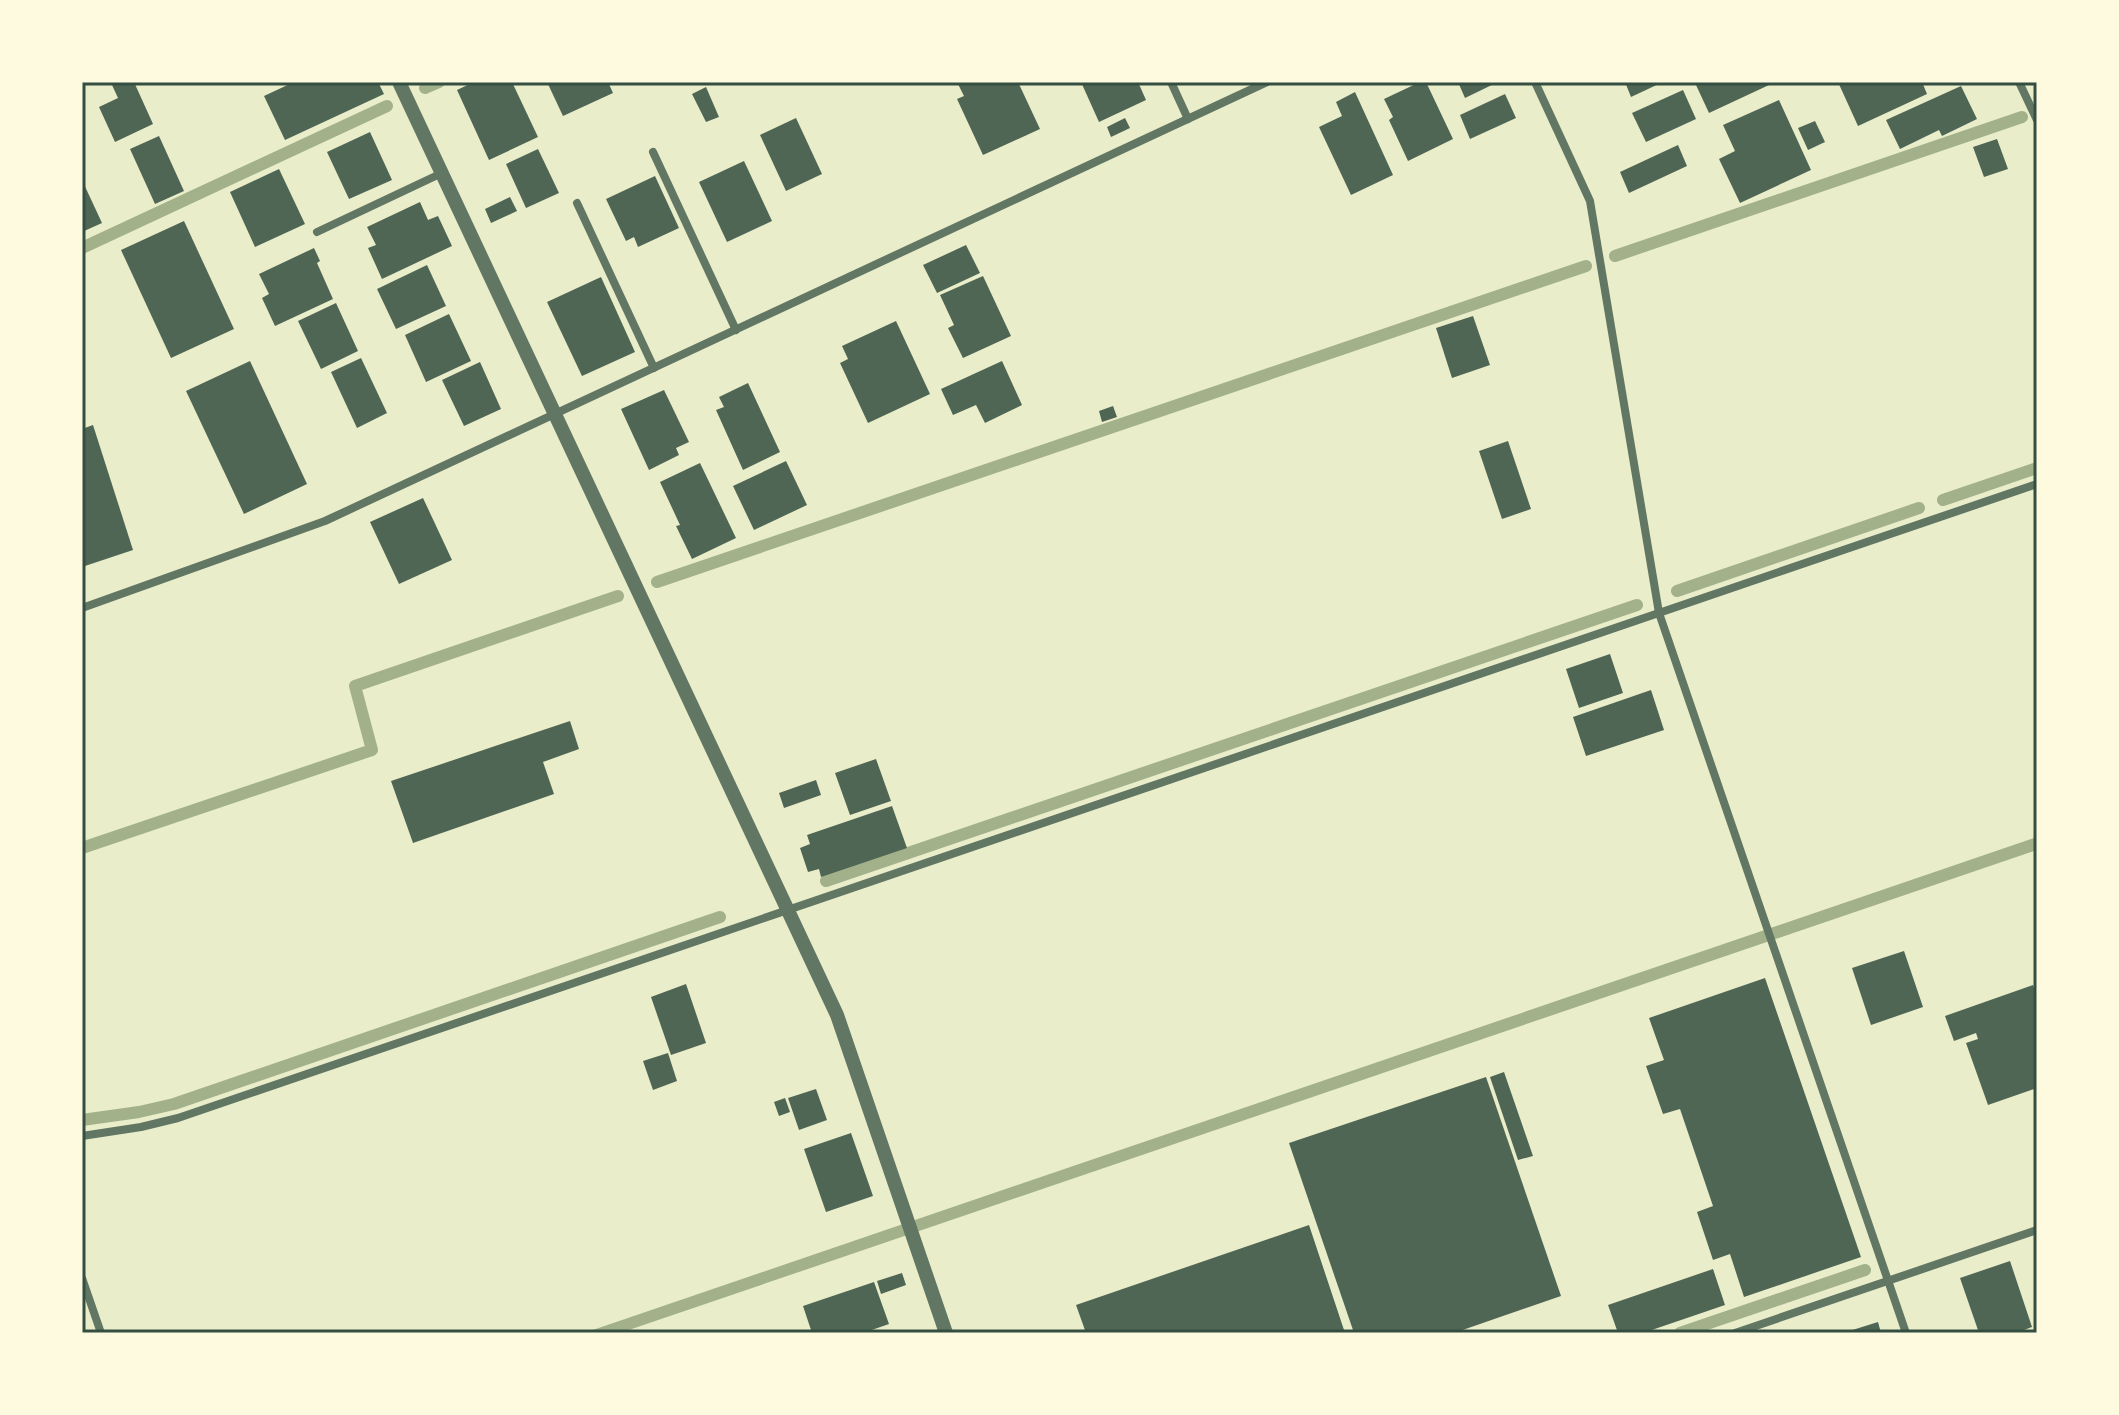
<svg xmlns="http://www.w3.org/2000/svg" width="2119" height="1415" font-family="Arial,sans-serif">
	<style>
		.water { fill: #a3b18a }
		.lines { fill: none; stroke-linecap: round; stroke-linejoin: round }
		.stream { stroke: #a3b18a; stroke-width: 12 }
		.building { fill: #4f6655 }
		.minor { stroke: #617663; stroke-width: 8 }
		.tertiary { stroke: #617663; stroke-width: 14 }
		.neatline { fill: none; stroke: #344e41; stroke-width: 3 }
	</style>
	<rect width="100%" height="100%" fill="#e9edc9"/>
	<path class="water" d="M2037,837V850L620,1333H584Z"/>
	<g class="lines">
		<g class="stream">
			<path d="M425,88L439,82"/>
			<path d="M82,248L387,106"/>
			<path d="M1615,256L2022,117"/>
			<path d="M1943,500L2037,468"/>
			<path d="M657,582L1586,266"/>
			<path d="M1677,591L1919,508"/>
			<path d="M82,848L372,750L355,686L618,596"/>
			<path d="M826,881L1637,605"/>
			<path d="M82,1120L139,1112L174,1104L720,917"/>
			<path d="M1680,1333L1865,1270"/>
		</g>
	</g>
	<g class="building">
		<path d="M120,82H134L153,124L115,142L99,107L118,98L112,85Z"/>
		<path d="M294,82H378L384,94L285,140L264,96Z"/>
		<path d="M474,82H512L538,137L489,160L457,90Z"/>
		<path d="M547,82H608L613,93L563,116Z"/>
		<path d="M957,82H1018L1040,129L983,155L957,99L964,96Z"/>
		<path d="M1081,82H1138L1146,100L1099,122Z"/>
		<path d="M1420,82H1426L1453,139L1408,161L1389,120L1393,117L1384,99Z"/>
		<path d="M1458,82H1498L1465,98Z"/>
		<path d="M1625,82H1663L1631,97Z"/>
		<path d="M1703,82H1767L1769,85L1709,113L1696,85Z"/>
		<path d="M1838,82H1922L1927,94L1858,126Z"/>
		<path d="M1961,86L1977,119L1942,136L1939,130L1900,149L1886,120Z"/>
		<path d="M706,87L719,117L706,122L692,94Z"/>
		<path d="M1683,90L1696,119L1646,142L1632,113Z"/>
		<path d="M1355,92L1393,175L1351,195L1319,127L1342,116L1336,102Z"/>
		<path d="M1505,94L1516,118L1470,139L1460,115Z"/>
		<path d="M1779,100L1811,170L1740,203L1719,159L1735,151L1723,125Z"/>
		<path d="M796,118L822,174L786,191L760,135Z"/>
		<path d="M1125,118L1130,128L1111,137L1107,127Z"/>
		<path d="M1815,121L1825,142L1808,150L1798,128Z"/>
		<path d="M370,132L392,180L349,199L327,152Z"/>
		<path d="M159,136L184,191L155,204L130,149Z"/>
		<path d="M1997,139L2008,169L1984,177L1973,147Z"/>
		<path d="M1678,145L1687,166L1629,193L1620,172Z"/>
		<path d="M538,149L559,193L526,208L506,164Z"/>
		<path d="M744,161L772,221L727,242L699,182Z"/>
		<path d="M279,169L305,224L255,247L230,192Z"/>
		<path d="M655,176L679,228L638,247L634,237L626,241L606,199Z"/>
		<path d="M82,180L102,223L82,232Z"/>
		<path d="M510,197L517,211L491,223L485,209Z"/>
		<path d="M420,202L428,220L438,216L452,246L382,279L368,248L376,245L367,227Z"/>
		<path d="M184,221L234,329L171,358L121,250Z"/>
		<path d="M966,245L980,273L937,293L923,265Z"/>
		<path d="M314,248L320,261L317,263L333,299L275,326L262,298L269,294L259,274Z"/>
		<path d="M427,265L446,306L396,329L377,289Z"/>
		<path d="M983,276L1011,336L963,358L948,328L954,325L940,295Z"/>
		<path d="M601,277L635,352L582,376L547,302Z"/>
		<path d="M336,303L358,351L321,369L298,321Z"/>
		<path d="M449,314L471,361L426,382L405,335Z"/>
		<path d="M1473,316L1490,365L1452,378L1436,328Z"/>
		<path d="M896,321L930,394L868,423L840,363L848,359L842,346Z"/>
		<path d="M361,358L387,413L357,428L331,372Z"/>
		<path d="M250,361L307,484L244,514L186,391Z"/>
		<path d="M1002,361L1022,405L985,423L976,405L953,415L941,389Z"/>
		<path d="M480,362L501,409L464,426L442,380Z"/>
		<path d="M748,383L780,452L743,470L716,410L724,407L719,397Z"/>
		<path d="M664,390L689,442L676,448L679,455L649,470L621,409Z"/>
		<path d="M1113,406L1117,417L1102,422L1099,411Z"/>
		<path d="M93,425L133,550L82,567V429Z"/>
		<path d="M1508,441L1531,509L1502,519L1479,451Z"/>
		<path d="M786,461L807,505L754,530L733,486Z"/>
		<path d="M700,463L736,538L692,559L676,526L680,525L660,482Z"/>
		<path d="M423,498L452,560L399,584L370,522Z"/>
		<path d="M1610,654L1623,693L1579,708L1566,669Z"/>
		<path d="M1651,690L1664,730L1586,756L1573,717Z"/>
		<path d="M570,721L579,749L543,762L554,794L413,843L391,781Z"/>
		<path d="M876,759L891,801L850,815L835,773Z"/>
		<path d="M816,780L821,795L784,808L779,793Z"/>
		<path d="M892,806L907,848L821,877L819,869L808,872L800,848L810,844L807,835Z"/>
		<path d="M1904,951L1923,1007L1871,1025L1852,968Z"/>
		<path d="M1765,978L1861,1257L1744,1297L1730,1254L1713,1260L1697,1212L1713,1206L1680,1109L1663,1114L1646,1066L1664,1060L1649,1018Z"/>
		<path d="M686,984L706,1043L671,1055L651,997Z"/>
		<path d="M2033,985L2037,996V1088L1988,1105L1966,1043L1978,1039L1976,1033L1954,1041L1945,1016Z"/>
		<path d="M668,1053L677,1081L653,1090L643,1061Z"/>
		<path d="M1504,1072L1533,1156L1518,1160L1490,1077Z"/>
		<path d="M1486,1077L1561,1296L1454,1333H1354L1289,1143Z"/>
		<path d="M816,1089L827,1120L799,1130L788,1098Z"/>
		<path d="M785,1098L790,1112L779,1116L774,1102Z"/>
		<path d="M851,1133L873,1196L826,1212L804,1149Z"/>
		<path d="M1309,1225L1345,1333H1086L1076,1305Z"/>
		<path d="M2010,1261L2032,1327L2016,1333H1979L1960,1278Z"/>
		<path d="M1713,1269L1725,1305L1643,1333H1618L1608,1305Z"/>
		<path d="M902,1273L906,1285L881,1294L877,1281Z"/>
		<path d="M874,1282L889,1324L863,1333H812L803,1306Z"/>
		<path d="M1878,1322L1881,1333H1846V1332Z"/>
	</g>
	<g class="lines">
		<g class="minor">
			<path d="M1171,82L1188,119"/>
			<path d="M1535,82L1590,201L1659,613L1906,1333"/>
			<path d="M2019,82L2037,120"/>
			<path d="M653,152L736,330"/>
			<path d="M577,203L654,368"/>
			<path d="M317,232L442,173"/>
			<path d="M82,608L325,521L1267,82"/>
			<path d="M82,1136L141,1127L178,1118L2037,484"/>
			<path d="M82,1278L101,1333"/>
			<path d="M1735,1333L2037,1230"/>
		</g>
		<path class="tertiary" d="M399,82L837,1015L946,1333"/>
	</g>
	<rect width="2119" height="1415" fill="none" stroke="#fefae0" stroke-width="168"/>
	<rect x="84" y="84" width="1951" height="1247" class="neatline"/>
</svg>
